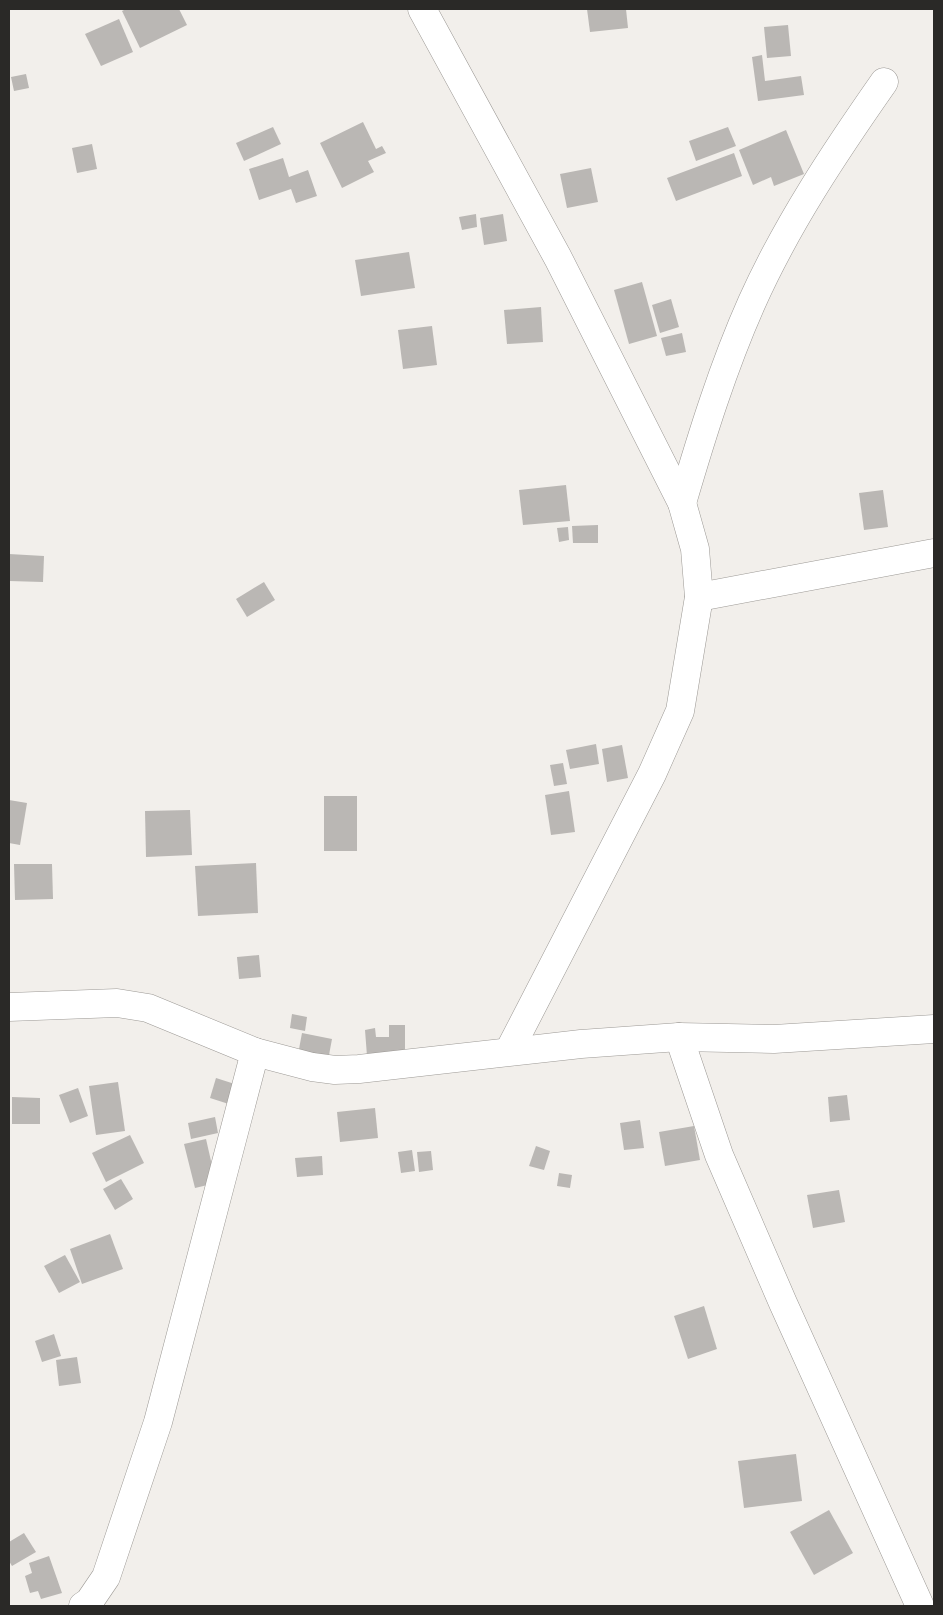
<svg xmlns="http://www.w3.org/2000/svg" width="943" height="1615" font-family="'Fira Sans',sans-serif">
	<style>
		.building { fill: #bab7b4 }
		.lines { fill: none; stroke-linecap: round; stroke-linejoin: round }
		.minor-casing { stroke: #9c9995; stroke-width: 29 }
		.minor { stroke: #fff; stroke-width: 28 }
	</style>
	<rect width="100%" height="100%" fill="#f2efeb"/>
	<g class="building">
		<path d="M126,9H179L187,25L140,48L122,11Z"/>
		<path d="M587,9H626L628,28L590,32Z"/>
		<path d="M119,19L133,52L101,66L85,34Z"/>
		<path d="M788,25L791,56L767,58L764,27Z"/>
		<path d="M762,55L765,81L801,76L804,95L758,101L752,57Z"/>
		<path d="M26,74L29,88L14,91L11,77Z"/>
		<path d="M363,122L376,149L382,146L386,153L368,161L374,172L342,188L320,143Z"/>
		<path d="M273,127L281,144L244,161L236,143Z"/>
		<path d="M728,127L736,146L696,161L689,141Z"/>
		<path d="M786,130L804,174L774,186L771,177L753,185L739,150Z"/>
		<path d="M92,144L97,169L77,173L72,148Z"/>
		<path d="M734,153L742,176L676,201L667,178Z"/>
		<path d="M283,158L289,177L308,170L317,196L296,203L291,189L259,200L249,169Z"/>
		<path d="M591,168L598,202L567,208L560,174Z"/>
		<path d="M476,214L477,227L462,230L459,217Z"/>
		<path d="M503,214L507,241L484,245L480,218Z"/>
		<path d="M409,252L415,288L361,296L355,260Z"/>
		<path d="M642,282L657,336L629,344L614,290Z"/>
		<path d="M671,299L679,327L660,333L652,305Z"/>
		<path d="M541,307L543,342L507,344L504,310Z"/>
		<path d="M432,326L437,365L403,369L398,330Z"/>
		<path d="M682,333L686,352L666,356L661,338Z"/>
		<path d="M566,485L570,521L523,525L519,490Z"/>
		<path d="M883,490L888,527L864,530L859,493Z"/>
		<path d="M598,525V543H573L572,526Z"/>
		<path d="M568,527L569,540L559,542L557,528Z"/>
		<path d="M9,554L44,556L43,582L9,581Z"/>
		<path d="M264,582L275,600L247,617L236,599Z"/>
		<path d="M596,744L599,764L570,769L566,750Z"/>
		<path d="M622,745L628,778L607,782L602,749Z"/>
		<path d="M563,763L567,784L554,786L550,765Z"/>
		<path d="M569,791L575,832L551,835L545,795Z"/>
		<rect x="324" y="796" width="33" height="55"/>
		<path d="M9,800L27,803L20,845L9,843Z"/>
		<path d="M190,810L192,855L146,857L145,811Z"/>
		<path d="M256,863L258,913L198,916L195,866Z"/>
		<path d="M14,864H52L53,899L15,900Z"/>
		<path d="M259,955L261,977L239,979L237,957Z"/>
		<path d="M292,1014L307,1017L305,1031L290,1028Z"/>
		<path d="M389,1025H405V1056H367L365,1030L375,1028L376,1037H389Z"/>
		<path d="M302,1033L332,1039L327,1066L297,1060Z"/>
		<path d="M216,1078L241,1086L235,1106L210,1098Z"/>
		<path d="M118,1082L125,1131L96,1135L89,1086Z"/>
		<path d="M78,1088L88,1116L70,1123L59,1095Z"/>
		<path d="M847,1095L850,1120L830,1122L828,1097Z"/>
		<path d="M12,1097L40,1098V1124H12Z"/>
		<path d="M375,1108L378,1138L340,1142L337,1112Z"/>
		<path d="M215,1117L218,1133L191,1139L188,1123Z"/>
		<path d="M640,1120L644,1148L624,1150L620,1123Z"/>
		<path d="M694,1126L700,1160L665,1166L659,1132Z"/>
		<path d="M130,1135L144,1163L106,1182L92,1153Z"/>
		<path d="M206,1139L216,1183L195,1188L184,1144Z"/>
		<path d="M536,1146L550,1151L544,1170L529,1166Z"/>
		<path d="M412,1150L415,1171L401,1173L398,1152Z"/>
		<path d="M431,1151L433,1170L419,1172L417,1152Z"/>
		<path d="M322,1156L323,1175L297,1177L295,1158Z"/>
		<path d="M559,1173L572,1175L570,1188L557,1186Z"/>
		<path d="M121,1179L133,1199L115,1210L103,1189Z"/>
		<path d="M839,1190L845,1222L813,1228L807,1195Z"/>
		<path d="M110,1234L123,1269L82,1284L70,1249Z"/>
		<path d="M65,1255L80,1282L59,1293L44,1266Z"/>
		<path d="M704,1306L717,1349L688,1359L674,1316Z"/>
		<path d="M54,1334L61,1356L42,1362L35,1341Z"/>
		<path d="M77,1357L81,1383L59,1386L56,1360Z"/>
		<path d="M796,1454L802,1501L744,1508L738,1461Z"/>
		<path d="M829,1510L853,1553L814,1575L790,1532Z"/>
		<path d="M24,1533L36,1552L12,1566L9,1561V1542Z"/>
		<path d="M49,1556L62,1593L41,1599L38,1591L30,1593L25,1576L32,1573L29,1563Z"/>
	</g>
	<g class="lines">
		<defs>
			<g id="minor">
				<path d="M422,9L558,258L682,503L695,549L699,597L680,711L652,774L509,1051"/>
				<path d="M682,503C702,435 723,367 752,302C787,224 835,152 884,82"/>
				<path d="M699,597L934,553"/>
				<path d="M9,1007L117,1003L148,1008L255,1052L312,1067L335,1070L359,1069L581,1044L679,1037L774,1039L934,1029"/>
				<path d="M679,1037L719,1155L783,1303L920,1606"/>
				<path d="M83,1606L89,1602L106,1577L158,1422L255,1052"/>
			</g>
		</defs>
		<use href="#minor" class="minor-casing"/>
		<use href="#minor" class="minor"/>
	</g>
	<rect width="943" height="1615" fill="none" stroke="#2a2927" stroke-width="20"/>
</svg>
